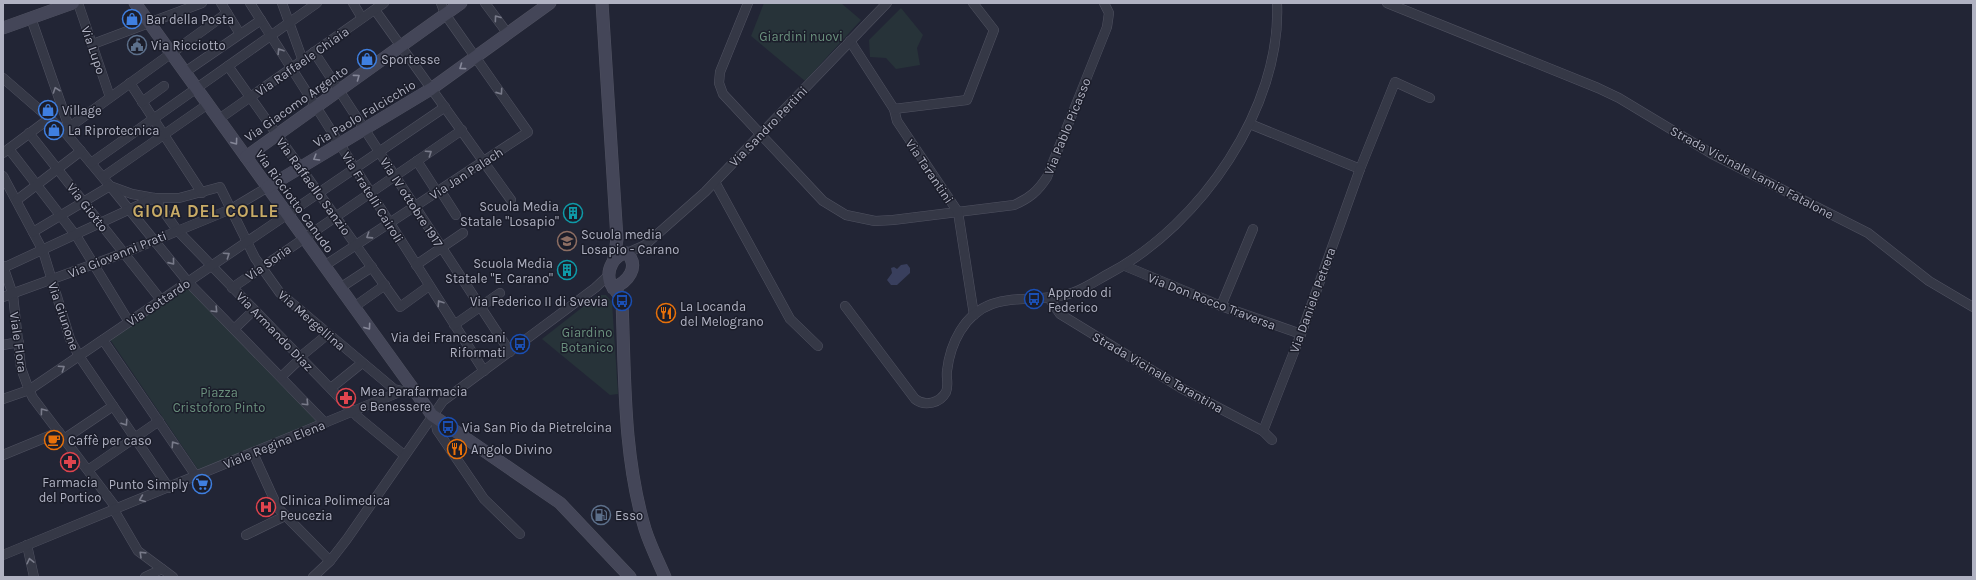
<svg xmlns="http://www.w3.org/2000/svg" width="1976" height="580" font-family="Karla,sans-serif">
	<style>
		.green { fill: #273339 }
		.water { fill: #393f5d }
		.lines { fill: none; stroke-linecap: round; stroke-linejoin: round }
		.street-casing { stroke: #505261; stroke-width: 10 }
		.secondary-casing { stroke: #505261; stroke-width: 13 }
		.street { stroke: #353846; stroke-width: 9 }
		.secondary { stroke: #444658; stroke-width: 12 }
		.oneway { stroke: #797b8a }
		.oneway2 { stroke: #858798 }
		.labels { text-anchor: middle; stroke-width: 3; stroke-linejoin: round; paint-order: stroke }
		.poi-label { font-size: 13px; fill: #b0b2c2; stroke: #1b1d2a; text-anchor: start }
		.park-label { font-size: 13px; fill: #6a907d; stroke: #1b1d2a }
		.street-label { font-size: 13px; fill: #b0b2c2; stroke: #1b1d2a }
		.district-label { font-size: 17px; font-weight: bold; letter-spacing: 1px; fill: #c8ab66; stroke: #1b1d2a }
	</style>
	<rect width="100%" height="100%" fill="#222535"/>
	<g class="green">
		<path d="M764,3H841L861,20L805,81L751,36Z"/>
		<path d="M901,8L923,35L917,48L920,65L896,69L886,58L870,57L869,40Z"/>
		<path d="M186,286L319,421L199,471L109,338Z"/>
		<path d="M598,295H606L612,302L618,394L610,395L542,339Z"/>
	</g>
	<path class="water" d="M907,264L910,268V273L897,285H891L887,280L892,273L891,268L894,267L897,269L901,265Z"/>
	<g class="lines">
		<defs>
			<g id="street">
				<path d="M78,3L110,97"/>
				<path d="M221,3L240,34"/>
				<path d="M250,3L484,371"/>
				<path d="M282,3L303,61"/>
				<path d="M353,3L362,18"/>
				<path d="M485,3L508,34"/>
				<path d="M748,3L720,72L719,83L723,94L823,201L846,215L875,221L893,220L1014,205C1030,198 1038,191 1047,177L1107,27L1109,13L1104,3"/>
				<path d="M1387,3L1598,88L1619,98L1712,154L1868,233L1929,281L1973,307"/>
				<path d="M375,10L511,200"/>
				<path d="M31,18L69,127"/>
				<path d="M850,41L894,109L897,121L958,212L974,315"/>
				<path d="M93,44L202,3"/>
				<path d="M314,52L510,352"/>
				<path d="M228,66L400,307L429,286"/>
				<path d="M185,72L261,20"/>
				<path d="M3,78L64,131L110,186L132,194L154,198H179L220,187L255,258L280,293L394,389L402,391"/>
				<path d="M130,83L202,193"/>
				<path d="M142,102L164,86"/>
				<path d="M894,109L967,100L994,30L973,3"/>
				<path d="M219,119L384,3"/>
				<path d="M1250,124L1360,169L1395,82L1430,98"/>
				<path d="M64,131L227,13"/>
				<path d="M29,133L161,300"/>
				<path d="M9,149L77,237L129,322"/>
				<path d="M3,153L50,118"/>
				<path d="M417,161L437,192"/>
				<path d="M91,163L317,3"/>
				<path d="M3,176L43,251L70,339L79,356L169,488"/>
				<path d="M103,177L208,104"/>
				<path d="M715,182L790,319L818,346"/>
				<path d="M440,190L456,215"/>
				<path d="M17,200L81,151"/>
				<path d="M33,232L110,186L188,282L325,423"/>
				<path d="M627,253L645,245L705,192L887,3"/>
				<path d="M416,265L463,233"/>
				<path d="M3,266L13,295L21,368L29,390L33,398L114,505V510L138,551L173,577"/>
				<path d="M324,266L528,132L445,14L441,3"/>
				<path d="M1125,266L1221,306L1301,334"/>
				<path d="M3,268L154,198L177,230L358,417L404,455"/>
				<path d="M232,288L462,130"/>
				<path d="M340,288L372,267"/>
				<path d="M3,297L124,253L231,209L268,187"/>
				<path d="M1049,298L1060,314L1181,388L1263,431L1272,440"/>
				<path d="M845,306L915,399C925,407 940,403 946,392C949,385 946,378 947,371C950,344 964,314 992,304C1018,295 1046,302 1072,293C1086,288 1097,280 1110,273C1200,225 1282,108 1277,3"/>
				<path d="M1221,306L1253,229"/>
				<path d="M354,307L385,285"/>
				<path d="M454,325L500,293"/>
				<path d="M234,329L254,310"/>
				<path d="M103,340L196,476"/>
				<path d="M3,345L19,342"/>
				<path d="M300,357L328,334"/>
				<path d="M281,377L301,358"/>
				<path d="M331,388L362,363"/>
				<path d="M3,399L29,390L445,107"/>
				<path d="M435,417L437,430L484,499L520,534"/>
				<path d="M1263,431L1301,334L1360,169"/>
				<path d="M64,439L113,406"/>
				<path d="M253,453L278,508L330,561"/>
				<path d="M3,455L59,432"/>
				<path d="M88,470L159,421"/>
				<path d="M246,535L285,516"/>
				<path d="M27,545L34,577"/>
				<path d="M3,555L402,391"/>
				<path d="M145,577L162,569"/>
				<path d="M313,577L330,561L347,539L443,401L595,288L609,275"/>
			</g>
			<g id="secondary">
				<path d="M135,3L432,415L560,503L630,577"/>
				<path d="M602,3L617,239L614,259"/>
				<path d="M3,28L73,3"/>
				<path d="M246,157L461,3"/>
				<path d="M268,187L431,89L550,3"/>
				<path d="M613,288C628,282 640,267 627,253C614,254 606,270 610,282C613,289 620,294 622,301C625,377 623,455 645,529C650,545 658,561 665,577"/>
			</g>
		</defs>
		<use href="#street" class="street-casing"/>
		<use href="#secondary" class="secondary-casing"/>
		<use href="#street" class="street"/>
		<use href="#secondary" class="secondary"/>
	</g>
	<defs><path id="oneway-chevron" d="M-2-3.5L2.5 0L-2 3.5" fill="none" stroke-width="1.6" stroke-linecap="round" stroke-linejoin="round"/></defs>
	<g class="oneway">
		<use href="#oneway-chevron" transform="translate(497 18) rotate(-126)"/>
		<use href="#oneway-chevron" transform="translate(280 51) rotate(-122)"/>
		<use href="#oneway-chevron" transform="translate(56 90) rotate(-109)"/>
		<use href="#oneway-chevron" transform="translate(500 92) rotate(55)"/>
		<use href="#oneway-chevron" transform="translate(429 153) rotate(-34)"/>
		<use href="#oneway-chevron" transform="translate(369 236) rotate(147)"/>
		<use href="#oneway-chevron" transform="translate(227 255) rotate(-34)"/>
		<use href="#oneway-chevron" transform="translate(172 262) rotate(51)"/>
		<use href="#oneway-chevron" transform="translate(440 303) rotate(-123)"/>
		<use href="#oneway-chevron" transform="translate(215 310) rotate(46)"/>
		<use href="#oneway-chevron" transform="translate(62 368) rotate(-34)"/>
		<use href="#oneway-chevron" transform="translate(306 403) rotate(46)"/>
		<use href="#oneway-chevron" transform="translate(43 411) rotate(-127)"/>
		<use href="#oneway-chevron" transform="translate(125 423) rotate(56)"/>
		<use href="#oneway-chevron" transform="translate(174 444) rotate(-124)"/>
		<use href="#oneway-chevron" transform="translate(142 499) rotate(157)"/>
		<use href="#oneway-chevron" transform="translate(142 554) rotate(-136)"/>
		<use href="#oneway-chevron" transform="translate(30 561) rotate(-103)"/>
	</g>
	<g class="oneway2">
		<use href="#oneway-chevron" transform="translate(462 67) rotate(144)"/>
		<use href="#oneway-chevron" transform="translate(357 77) rotate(-36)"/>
		<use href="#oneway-chevron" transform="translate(235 142) rotate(54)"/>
		<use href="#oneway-chevron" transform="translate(316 158) rotate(149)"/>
		<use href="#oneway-chevron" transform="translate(368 327) rotate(54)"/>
	</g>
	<defs>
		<symbol id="shop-ring" viewBox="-11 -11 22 22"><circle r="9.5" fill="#1b1d2a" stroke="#3f7fe0" stroke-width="1.5"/><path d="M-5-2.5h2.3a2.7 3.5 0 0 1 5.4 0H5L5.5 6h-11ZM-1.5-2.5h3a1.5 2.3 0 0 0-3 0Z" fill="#3f7fe0"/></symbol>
		<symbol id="civic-ring" viewBox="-11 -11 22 22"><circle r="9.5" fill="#1b1d2a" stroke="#5c6f8a" stroke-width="1.5"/><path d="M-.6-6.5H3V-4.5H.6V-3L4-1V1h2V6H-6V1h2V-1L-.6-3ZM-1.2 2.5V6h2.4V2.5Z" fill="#5c6f8a"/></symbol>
		<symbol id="building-ring" viewBox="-11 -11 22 22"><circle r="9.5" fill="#1b1d2a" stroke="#0f9aa8" stroke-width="1.5"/><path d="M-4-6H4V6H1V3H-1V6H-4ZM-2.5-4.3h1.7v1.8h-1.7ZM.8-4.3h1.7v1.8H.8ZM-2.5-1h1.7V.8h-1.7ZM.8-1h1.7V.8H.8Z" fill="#0f9aa8"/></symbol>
		<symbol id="school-ring" viewBox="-11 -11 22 22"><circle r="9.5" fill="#1b1d2a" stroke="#8d6e63" stroke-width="1.5"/><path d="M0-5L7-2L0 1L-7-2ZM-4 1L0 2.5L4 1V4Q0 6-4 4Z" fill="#8d6e63"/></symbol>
		<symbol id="bus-ring" viewBox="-11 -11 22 22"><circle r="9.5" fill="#1b1d2a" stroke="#1a4fb4" stroke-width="1.5"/><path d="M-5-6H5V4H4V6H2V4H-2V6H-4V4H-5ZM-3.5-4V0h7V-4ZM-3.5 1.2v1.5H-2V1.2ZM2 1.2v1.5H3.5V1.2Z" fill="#1a4fb4"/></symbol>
		<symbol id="restaurant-ring" viewBox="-11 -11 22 22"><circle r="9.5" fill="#1b1d2a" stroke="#e8710a" stroke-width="1.5"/><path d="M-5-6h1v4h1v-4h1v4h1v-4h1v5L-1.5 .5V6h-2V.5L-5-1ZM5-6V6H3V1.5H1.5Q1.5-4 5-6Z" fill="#e8710a"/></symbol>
		<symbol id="pharmacy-ring" viewBox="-11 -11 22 22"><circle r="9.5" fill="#1b1d2a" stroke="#e0444e" stroke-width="1.5"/><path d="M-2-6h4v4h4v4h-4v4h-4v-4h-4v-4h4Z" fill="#e0444e"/></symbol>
		<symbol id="cafe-ring" viewBox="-11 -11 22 22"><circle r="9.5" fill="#1b1d2a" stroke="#e8710a" stroke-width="1.5"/><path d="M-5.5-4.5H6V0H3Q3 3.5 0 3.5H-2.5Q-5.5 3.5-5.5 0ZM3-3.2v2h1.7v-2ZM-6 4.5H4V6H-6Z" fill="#e8710a"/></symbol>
		<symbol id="supermarket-ring" viewBox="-11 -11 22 22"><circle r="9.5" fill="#1b1d2a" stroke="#3f7fe0" stroke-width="1.5"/><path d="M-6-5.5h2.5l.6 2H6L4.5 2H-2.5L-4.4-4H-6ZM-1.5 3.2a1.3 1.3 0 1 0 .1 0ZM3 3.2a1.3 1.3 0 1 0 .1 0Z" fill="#3f7fe0"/></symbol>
		<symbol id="hospital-ring" viewBox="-11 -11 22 22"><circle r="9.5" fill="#1b1d2a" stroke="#e0444e" stroke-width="1.5"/><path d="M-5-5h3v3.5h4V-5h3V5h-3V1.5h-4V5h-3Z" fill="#e0444e"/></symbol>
		<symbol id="fuel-ring" viewBox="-11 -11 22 22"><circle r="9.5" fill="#1b1d2a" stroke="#5c6f8a" stroke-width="1.5"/><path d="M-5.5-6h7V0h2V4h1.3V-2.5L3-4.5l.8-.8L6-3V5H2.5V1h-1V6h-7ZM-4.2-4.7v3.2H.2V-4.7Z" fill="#5c6f8a"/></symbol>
	</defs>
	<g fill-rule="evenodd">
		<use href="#shop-ring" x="121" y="8" width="22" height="22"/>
		<use href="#civic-ring" x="126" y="34" width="22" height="22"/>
		<use href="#shop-ring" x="356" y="48" width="22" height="22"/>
		<use href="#shop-ring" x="37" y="99" width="22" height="22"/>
		<use href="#shop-ring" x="43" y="119" width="22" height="22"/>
		<use href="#building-ring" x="562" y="202" width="22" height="22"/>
		<use href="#school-ring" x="556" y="230" width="22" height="22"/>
		<use href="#building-ring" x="556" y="259" width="22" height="22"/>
		<use href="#bus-ring" x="1023" y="288" width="22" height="22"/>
		<use href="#bus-ring" x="611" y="290" width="22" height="22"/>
		<use href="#restaurant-ring" x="655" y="302" width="22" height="22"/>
		<use href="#bus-ring" x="509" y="333" width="22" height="22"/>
		<use href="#pharmacy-ring" x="335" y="387" width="22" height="22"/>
		<use href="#bus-ring" x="437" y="416" width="22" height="22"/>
		<use href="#cafe-ring" x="43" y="429" width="22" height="22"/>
		<use href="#restaurant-ring" x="446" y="438" width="22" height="22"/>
		<use href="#pharmacy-ring" x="59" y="451" width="22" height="22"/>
		<use href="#supermarket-ring" x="191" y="473" width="22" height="22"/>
		<use href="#hospital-ring" x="255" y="496" width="22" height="22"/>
		<use href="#fuel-ring" x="590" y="504" width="22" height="22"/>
	</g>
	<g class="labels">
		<g class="poi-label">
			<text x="146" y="24">Bar della Posta</text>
			<text x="151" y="50">Via Ricciotto</text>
			<text x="381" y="64">Sportesse</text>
			<text x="62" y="115">Village</text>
			<text x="68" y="135">La Riprotecnica</text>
			<text x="559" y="211" text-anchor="end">Scuola Media<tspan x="559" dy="15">Statale "Losapio"</tspan></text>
			<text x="581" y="239">Scuola media<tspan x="581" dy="15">Losapio - Carano</tspan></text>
			<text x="553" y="268" text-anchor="end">Scuola Media<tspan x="553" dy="15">Statale "E. Carano"</tspan></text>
			<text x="1048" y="297">Approdo di<tspan x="1048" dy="15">Federico</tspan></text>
			<text x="608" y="306" text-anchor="end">Via Federico II di Svevia</text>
			<text x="680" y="311">La Locanda<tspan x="680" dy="15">del Melograno</tspan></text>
			<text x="506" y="342" text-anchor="end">Via dei Francescani<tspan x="506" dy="15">Riformati</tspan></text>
			<text x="360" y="396">Mea Parafarmacia<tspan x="360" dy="15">e Benessere</tspan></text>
			<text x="462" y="432">Via San Pio da Pietrelcina</text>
			<text x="68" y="445">Caffè per caso</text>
			<text x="471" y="454">Angolo Divino</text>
			<text x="70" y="487" text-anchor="middle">Farmacia<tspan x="70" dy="15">del Portico</tspan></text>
			<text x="188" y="489" text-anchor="end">Punto Simply</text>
			<text x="280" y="505">Clinica Polimedica<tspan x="280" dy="15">Peucezia</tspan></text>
			<text x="615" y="520">Esso</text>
		</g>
		<g class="park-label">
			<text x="801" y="41">Giardini nuovi</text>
			<text x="587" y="337">Giardino<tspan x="587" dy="15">Botanico</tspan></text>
			<text x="219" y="397">Piazza<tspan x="219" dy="15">Cristoforo Pinto</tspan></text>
		</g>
		<g class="street-label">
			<text transform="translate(94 50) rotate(71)" y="5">Via Lupo</text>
			<text transform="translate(302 61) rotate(-35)" y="5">Via Raffaele Chiaia</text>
			<text transform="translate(296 103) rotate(-35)" y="5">Via Giacomo Argento</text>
			<text transform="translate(364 113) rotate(-31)" y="5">Via Paolo Falcicchio</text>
			<text transform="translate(768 126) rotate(-46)" y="5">Via Sandro Pertini</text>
			<text transform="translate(1067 126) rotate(-68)" y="5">Via Pablo Picasso</text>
			<text transform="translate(930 171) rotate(56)" y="5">Via Tarantini</text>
			<text transform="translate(1752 172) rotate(28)" y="5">Strada Vicinale Lamie Fatalone</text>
			<text transform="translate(466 173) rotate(-33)" y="5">Via Jan Palach</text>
			<text transform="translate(314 186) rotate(54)" y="5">Via Raffaello Sanzio</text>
			<text transform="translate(373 197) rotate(58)" y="5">Via Fratelli Cairoli</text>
			<text transform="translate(295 201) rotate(54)" y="5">Via Ricciotto Canudo</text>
			<text transform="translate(412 202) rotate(57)" y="5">Via IV ottobre 1917</text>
			<text transform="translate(88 207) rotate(52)" y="5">Via Giotto</text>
			<text transform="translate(117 254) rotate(-22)" y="5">Via Giovanni Prati</text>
			<text transform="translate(268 262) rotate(-35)" y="5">Via Soria</text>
			<text transform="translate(1312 300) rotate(-70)" y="5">Via Daniele Petrera</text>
			<text transform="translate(1212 301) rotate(21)" y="5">Via Don Rocco Traversa</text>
			<text transform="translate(158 302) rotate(-34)" y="5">Via Gottardo</text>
			<text transform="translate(64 316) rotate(71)" y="5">Via Giunone</text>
			<text transform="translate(312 320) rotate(41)" y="5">Via Mergellina</text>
			<text transform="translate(275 331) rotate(46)" y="5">Via Armando Diaz</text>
			<text transform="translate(19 342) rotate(82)" y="5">Viale Flora</text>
			<text transform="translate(1158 372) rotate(30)" y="5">Strada Vicinale Tarantina</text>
			<text transform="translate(274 444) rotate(-22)" y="5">Viale Regina Elena</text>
		</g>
		<g class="district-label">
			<text x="206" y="217">GIOIA DEL COLLE</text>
		</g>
	</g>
	<rect width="1976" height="580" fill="none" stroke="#b0b2c2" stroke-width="8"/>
</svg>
